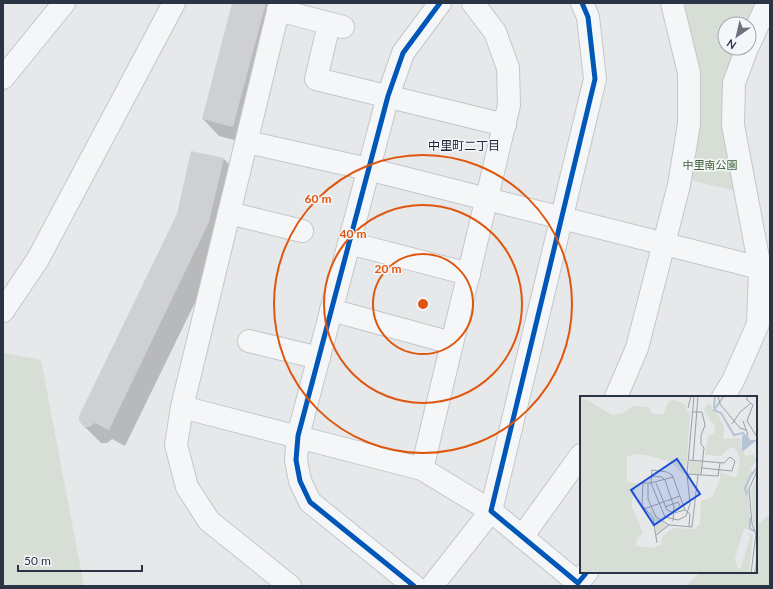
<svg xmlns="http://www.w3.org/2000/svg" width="773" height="589" font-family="Lato,'Noto Sans JP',sans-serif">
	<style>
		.green { fill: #d6ded6 }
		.shadow { fill: #0003 }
		.building { fill: #ced0d3 }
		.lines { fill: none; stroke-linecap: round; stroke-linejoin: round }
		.minor-casing { stroke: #c4c6c8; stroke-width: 24 }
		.minor { stroke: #f5f6f7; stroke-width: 22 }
		.cycleway-casing { stroke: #f4f6f9; stroke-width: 8 }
		.cycleway { stroke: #0057b8; stroke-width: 5 }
		.ring { fill: none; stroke: #df570f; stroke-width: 2 }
		.labels { text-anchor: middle; stroke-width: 3; stroke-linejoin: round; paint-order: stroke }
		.park-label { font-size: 11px; fill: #3f6138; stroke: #f4f6f9 }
		.neighbourhood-label { font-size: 12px; fill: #1d2536; stroke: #f4f6f9 }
		.inset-river { fill: none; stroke: #b4c4d5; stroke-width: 2 }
		.inset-road { fill: none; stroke: #9ba0a8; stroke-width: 1 }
		.view { fill: #1d4ed8; fill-opacity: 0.15; stroke: #1d4ed8; stroke-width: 2 }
		.inset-edge { fill: none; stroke: #2b3445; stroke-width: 2 }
		.centre { fill: #df570f; stroke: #f4f6f9; stroke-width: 2 }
		.ring-label { font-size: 12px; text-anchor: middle; font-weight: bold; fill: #df570f; stroke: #f4f6f9; stroke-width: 3; stroke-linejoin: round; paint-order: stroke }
	</style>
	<rect width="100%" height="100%" fill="#e6e8ea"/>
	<g class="green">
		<path d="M681,3H757L748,24H725V48H738L736,191L694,181L688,173Z"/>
		<path d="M5,353L41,360L84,586H3V356Z"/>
		<path d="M770,514V586H685L701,572H756V526Z"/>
	</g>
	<g class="shadow">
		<path d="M233,3H286L250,144L219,136L203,119Z"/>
		<path d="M192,152L224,159L240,176L226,239L125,446L112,439L107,443H101L84,426L178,214Z"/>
	</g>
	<g class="building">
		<path d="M232,3H266L233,127L202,119Z"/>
		<path d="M191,151L224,158L209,222L109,430L95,423L90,427H84L79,421V416L177,214Z"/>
	</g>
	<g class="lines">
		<defs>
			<g id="minor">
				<path d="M280,3L182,407L176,445L187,487L209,521L290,586"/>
				<path d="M582,3L588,17L595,79L491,511L578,583L587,572"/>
				<path d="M278,10L343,27"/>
				<path d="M329,24L316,79L505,125"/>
				<path d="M749,44L768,3"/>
				<path d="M3,78L64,3"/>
				<path d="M247,142L368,169L760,268"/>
				<path d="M229,213L302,231"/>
				<path d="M349,243L469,274"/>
				<path d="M331,310L452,343"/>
				<path d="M3,311L38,259L174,3"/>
				<path d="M249,341L319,358"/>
				<path d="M616,397L637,348L679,185L689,124V73L672,3"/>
				<path d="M723,397L733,381L758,324L760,268L733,125L734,83L747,48"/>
				<path d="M182,407L422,469L491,511L432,586"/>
				<path d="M422,469L509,105L508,68L495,32L473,3"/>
				<path d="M522,537L581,455"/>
				<path d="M414,586L310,502L300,481L296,460L298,436L388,96L403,53L440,3"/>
			</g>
		</defs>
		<use href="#minor" class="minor-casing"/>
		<use href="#minor" class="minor"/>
		<defs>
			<g id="cycleway">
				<path d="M582,3L588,17L595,79L491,511L578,583L587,572"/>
				<path d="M414,586L310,502L300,481L296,460L298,436L388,96L403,53L440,3"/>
			</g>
		</defs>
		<use href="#cycleway" class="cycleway-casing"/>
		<use href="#cycleway" class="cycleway"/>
	</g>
	<g class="ring">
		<circle cx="423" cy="304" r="50"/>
		<circle cx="423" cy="304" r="99"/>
		<circle cx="423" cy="304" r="149"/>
	</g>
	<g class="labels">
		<g class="park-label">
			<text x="710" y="169">中里南公園</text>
		</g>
		<g class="neighbourhood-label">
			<text x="464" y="150">中里町二丁目</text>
		</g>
	</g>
	<g transform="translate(580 396)">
		<rect width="177" height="177" fill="#e6e8ea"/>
		<path d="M0,0L32,19L43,17L53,10L68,11L72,18H83L89,5L94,4L105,8L106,15L110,16L106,77L103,78L91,66L71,60L58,58L47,60V86L57,87L51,108L63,137L57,142L56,150L72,152L81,149L82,141L93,132L114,133L120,128L121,105L132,101L140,84V76L156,82L160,65L156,53L151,51L141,60L125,59L128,40L134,37L135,31L124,14L128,7L139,20L144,31L143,43L161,42L162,56L167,60L173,58L177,64L170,73L172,76L168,92L171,134L164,133L155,162L158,173L161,172L170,141L167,137L173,138L169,177H0ZM110,65L121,66V78H109ZM177,79V135L173,127L171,95ZM72,115L87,130L77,139L75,126L69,116Z" fill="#d6ded6"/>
		<path d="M167,38L170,44H177L162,56V40Z" fill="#b4c4d5"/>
		<path class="inset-river" d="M144,0L134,14L141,17L154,39L163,37L165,40M134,12L135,0M167,99L165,92L171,79L177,72M170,122V133L175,135M175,177L177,164"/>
		<path class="inset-road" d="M138,0L140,8L160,32L166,34M167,0V4L173,9L167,25L177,41M108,12L111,0M113,16H122L125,29L121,40V48L124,52L121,79M163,25L168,39M152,28L160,16L171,7M109,64L144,67L150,61L155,65L152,75L122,72M113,64L118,0M107,78L138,80L140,67M71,80L82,81L85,84L94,111L93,125M93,81L71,87L72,74L87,76L92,79L93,81L105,114L110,118L109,130M68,87V103L76,121L89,129L112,131L118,79M76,87L87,114L94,117L105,114M85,111L98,106L100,110M64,113L100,100M76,139L89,129M77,147L73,122L62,109L63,87H71L85,121L98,124L106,120L110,108L107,78L114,0M171,177L176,138L172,128L169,93L177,75"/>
		<path class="view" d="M97,63L120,98L74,129L51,94Z"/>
		<rect width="177" height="177" class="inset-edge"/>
	</g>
	<circle cx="423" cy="304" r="6" class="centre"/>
	<g class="ring-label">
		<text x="318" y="203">60 m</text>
		<text x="353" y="238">40 m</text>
		<text x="388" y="273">20 m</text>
	</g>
	<rect width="773" height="589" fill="none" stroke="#2b3445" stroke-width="8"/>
	<g transform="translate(737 36) rotate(214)"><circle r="19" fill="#f4f6f9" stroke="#a4a8b1"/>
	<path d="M0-3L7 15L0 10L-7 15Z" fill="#6c737f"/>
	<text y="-6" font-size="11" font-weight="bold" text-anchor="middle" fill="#2b3445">N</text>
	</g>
	<path d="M18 565v6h124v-6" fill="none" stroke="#2b3445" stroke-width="2"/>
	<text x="24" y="565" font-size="12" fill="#2b3445" stroke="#f4f6f9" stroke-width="3" paint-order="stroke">50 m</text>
</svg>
